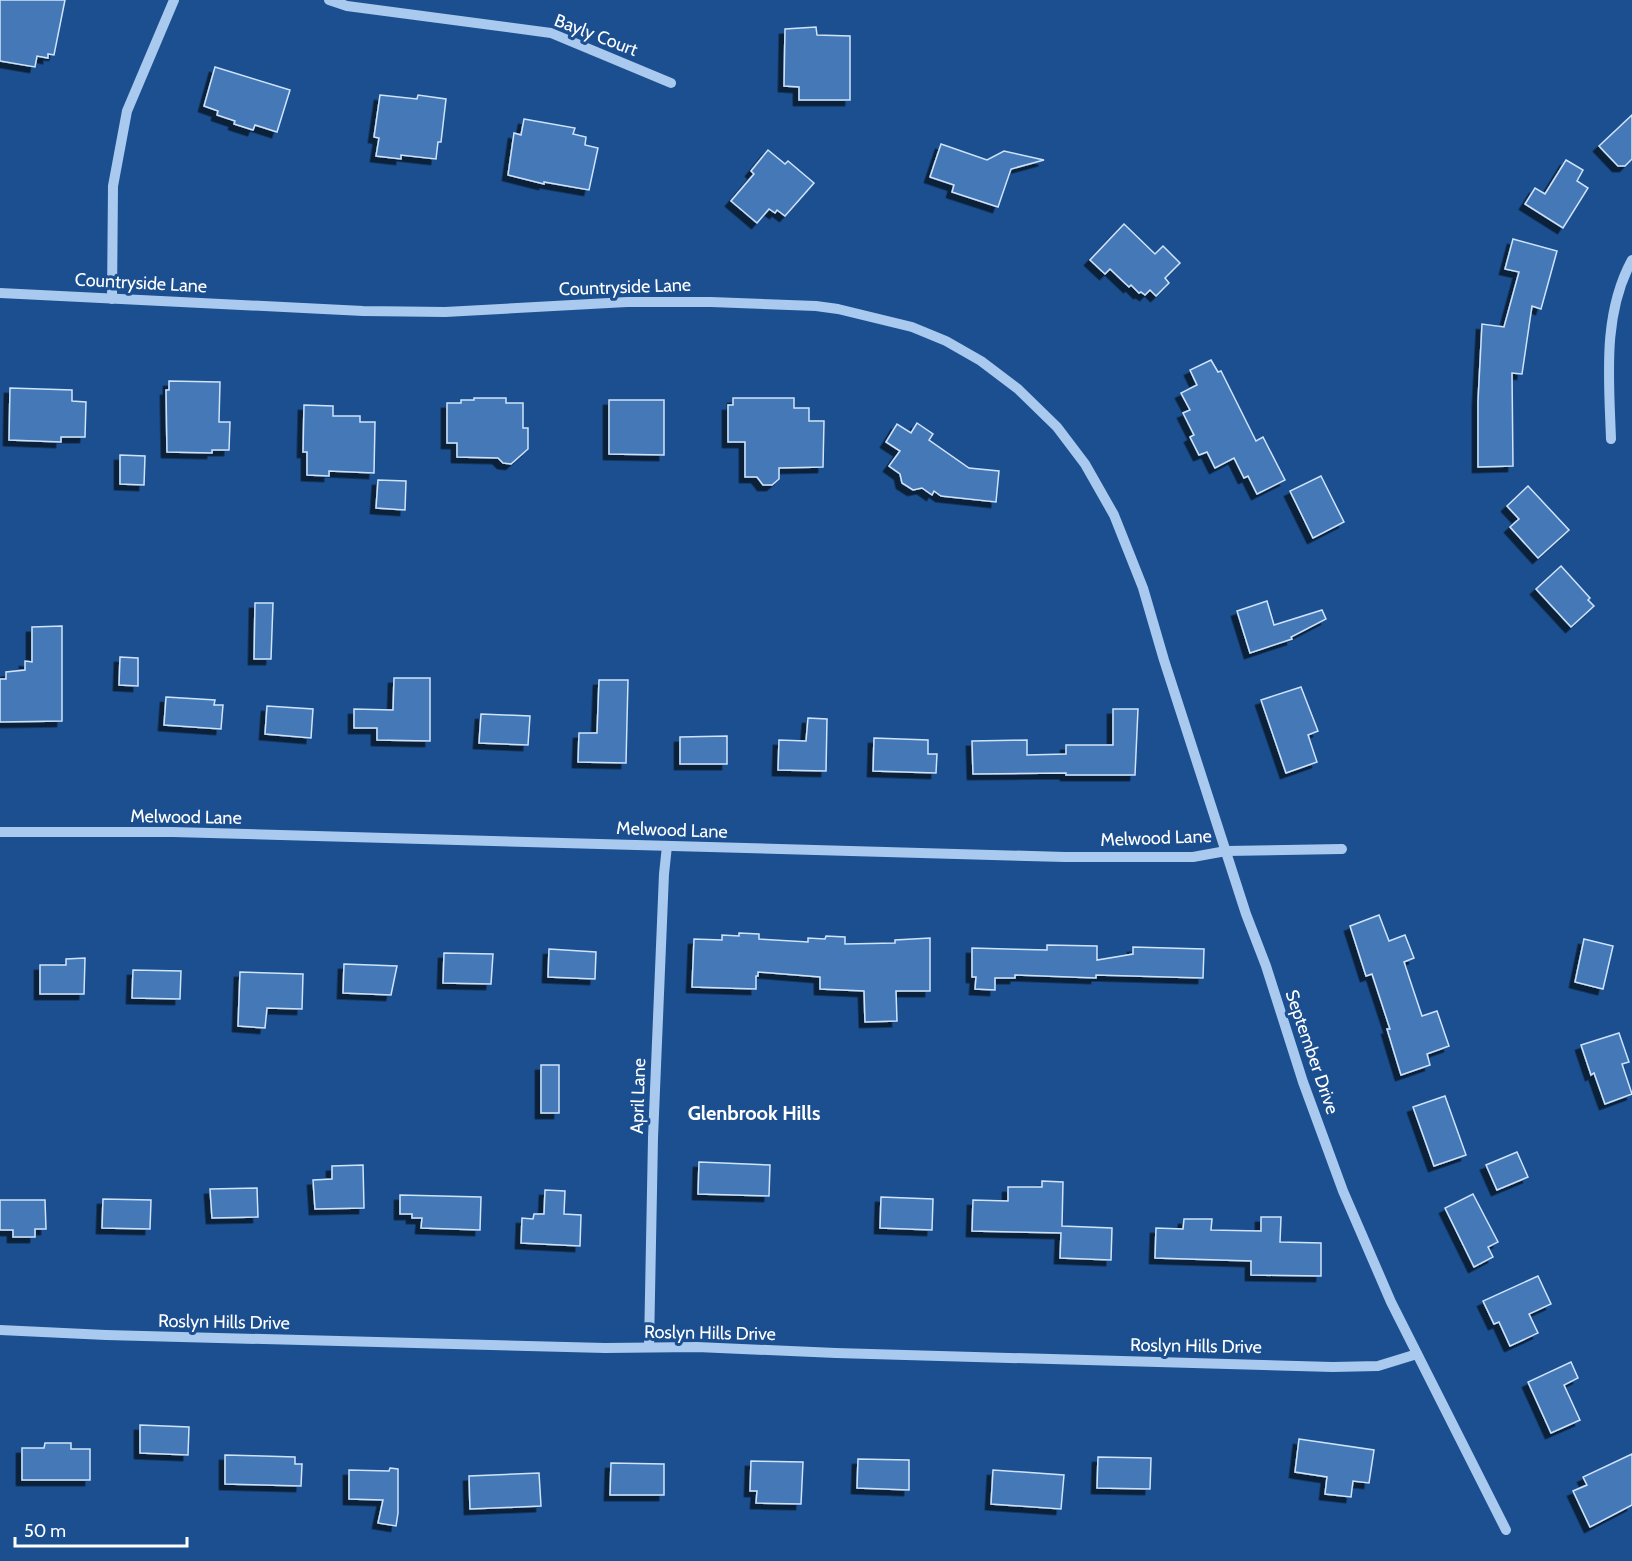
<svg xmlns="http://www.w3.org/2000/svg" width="1632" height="1561" font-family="Cabin,sans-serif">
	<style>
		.building { fill: #4478b7; stroke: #cfe3fa; stroke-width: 1.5; filter: url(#shadow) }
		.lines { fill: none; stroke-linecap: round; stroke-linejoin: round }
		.minor { stroke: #a9c9ee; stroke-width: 10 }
		.labels { text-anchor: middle; stroke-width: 6; stroke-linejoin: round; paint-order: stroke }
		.street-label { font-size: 18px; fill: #fff; stroke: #1b4f8f }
		.neighbourhood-label { font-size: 20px; font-weight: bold; fill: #fff; stroke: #1b4f8f }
	</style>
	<defs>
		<filter id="shadow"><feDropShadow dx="-5.5" dy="5.5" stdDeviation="0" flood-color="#0009"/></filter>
	</defs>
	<rect width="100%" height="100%" fill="#1b4f8f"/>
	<g class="building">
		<path d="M0,0H65L54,55L48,54V58L37,56L35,67L0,61Z"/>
		<path d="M816,27L817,35L850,36V100H799V87L784,86L785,29Z"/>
		<path d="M215,67L290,90L277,132L255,125L253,130L234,124L235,121L217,115L218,111L204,106Z"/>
		<path d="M380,95L417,99L418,95L446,99L441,142H438L436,159L401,155V159L376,156L379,138L374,137Z"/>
		<path d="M1632,115V159L1625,166H1618L1599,146Z"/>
		<path d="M524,119L575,128L573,134L586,137L585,145L598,148L589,190L544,182V184L508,175L514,133L521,135Z"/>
		<path d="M941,144L987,160L1004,151L1044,160L1011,169L998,207L952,192L954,185L930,177Z"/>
		<path d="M768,150L785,164L788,161L814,183L785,216L777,210L775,213L769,209L757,223L731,201L754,174L751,171Z"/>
		<path d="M1566,160L1583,170L1577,181L1588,188L1563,228L1525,204L1535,188L1545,194Z"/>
		<path d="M1124,224L1155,254L1163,246L1180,263L1165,278L1169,283L1156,296L1150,290L1145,295L1141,292L1139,293L1131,285L1129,287L1110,269L1105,274L1090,260Z"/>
		<path d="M1513,239L1557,251L1541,309L1532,306L1522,374L1512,373L1513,466L1478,467V401L1482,324L1504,327L1519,272L1505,269Z"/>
		<path d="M1211,360L1218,372L1221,371L1256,441L1263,437L1285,480L1257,494L1248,476L1244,478L1234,458L1215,468L1207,452L1199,455L1190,437L1194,435L1183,413L1190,410L1181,393L1197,385L1190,370Z"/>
		<path d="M169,381L220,382L219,422H230L229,450H212V453L167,452L166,390H169Z"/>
		<path d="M10,388L72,390V401L86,402L85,437H61V442L9,440Z"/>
		<path d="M474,398H506V403H523V428H528V449L511,464L503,463L498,458L457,457V443H447V403H461V400H474Z"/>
		<path d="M733,398H794V408H809V421H824L823,467L779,468V479L772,485H763L757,477H745V442H728V405H733Z"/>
		<path d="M609,400H664V455L609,454Z"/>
		<path d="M304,405L333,406V416H360V422H375L374,473L329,471V476L307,475V452H303Z"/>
		<path d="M917,423L933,434L929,440L969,468L999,471L996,502L941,496L934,491L932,495L922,488L913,490L902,483L900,474L889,466L900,451L886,442L897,424L911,433Z"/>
		<path d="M120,455L145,456L144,485L120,484Z"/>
		<path d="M1321,476L1344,522L1313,538L1290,491Z"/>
		<path d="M378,480L406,481L405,510L376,508Z"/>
		<path d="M1528,486L1569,530L1538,558L1510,527L1519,519L1507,506Z"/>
		<path d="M1561,566L1590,598L1588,600L1594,606L1571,627L1536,589Z"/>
		<path d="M1267,601L1274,625L1322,610L1326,619L1291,637L1292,639L1250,653L1237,611Z"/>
		<path d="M255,603H273L271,659H254Z"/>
		<path d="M62,626V721L0,722V679H6V672L25,670V661L32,662V627Z"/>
		<path d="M120,657L138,658V686L119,685Z"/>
		<path d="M394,678H430V741L377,740V728H354V709L393,710Z"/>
		<path d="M599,680H628L626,763L578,762L579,733H597Z"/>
		<path d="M1301,687L1318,731L1308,735L1317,762L1286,773L1261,700Z"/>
		<path d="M166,697L215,700L214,705H223L221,729L164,725Z"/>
		<path d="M267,706L313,709L311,738L265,734Z"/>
		<path d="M1113,709H1138L1135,775H1066V773L973,774L972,741L1027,740V755L1066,754V745H1113Z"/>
		<path d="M481,714L530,716L528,745L479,743Z"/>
		<path d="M808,718L827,719L826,771L778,770L779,740L806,741Z"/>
		<path d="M727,736V764H680V737Z"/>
		<path d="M874,738L928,740V754H937L936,773L873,771Z"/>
		<path d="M1379,915L1389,941L1405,935L1414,958L1404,962L1422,1016L1437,1011L1449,1046L1427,1054L1430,1065L1401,1075L1387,1029H1390L1372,974L1366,976L1350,926Z"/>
		<path d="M739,933L759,934V939L808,942V938L825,939L826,936L845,937V944L895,943V940L930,938V991H896L897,1021L865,1022L864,991L820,989V977L758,972V976H756V989L692,987L694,939L722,940V935L739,936Z"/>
		<path d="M1584,939L1613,946L1603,989L1575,982Z"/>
		<path d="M1047,945L1097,946V960L1133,954V947L1204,949L1203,978L1096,975V978L1015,975V978H995V990L975,989L976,977H972V948L1047,950Z"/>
		<path d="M549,949L596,952L595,979L548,977Z"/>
		<path d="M444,953L493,954L491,984L443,983Z"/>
		<path d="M85,958L84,994H40V965H66V959Z"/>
		<path d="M344,964L397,966L391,995L343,993Z"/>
		<path d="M133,970L181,971L180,999L132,998Z"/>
		<path d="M240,972L303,974L302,1009L267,1008L265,1028L238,1026Z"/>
		<path d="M1619,1033L1629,1062L1622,1064L1632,1094L1605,1104L1594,1073L1591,1075L1581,1045Z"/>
		<rect x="541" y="1065" width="18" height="48"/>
		<path d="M1445,1096L1466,1155L1434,1166L1413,1107Z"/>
		<path d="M1517,1152L1528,1177L1497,1190L1486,1165Z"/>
		<path d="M699,1162L770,1165L769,1196L698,1194Z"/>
		<path d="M363,1165L364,1208L315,1209L313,1180L332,1179V1166Z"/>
		<path d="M1042,1181L1063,1182L1062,1226L1112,1228L1111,1260L1060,1258L1061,1233L972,1231L973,1200L1008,1201V1187H1042Z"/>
		<path d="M257,1188L258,1217L212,1218L210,1189Z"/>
		<path d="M545,1190L565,1191L564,1214L581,1215L580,1246L521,1243L522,1218L533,1219L534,1214H544Z"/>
		<path d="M1473,1194L1498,1242L1488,1247L1493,1257L1474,1267L1445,1208Z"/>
		<path d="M400,1195L481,1197L480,1230L421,1228L422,1218H412V1214H400Z"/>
		<path d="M881,1197L933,1199L932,1230L880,1228Z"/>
		<path d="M103,1199L151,1200L150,1229L102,1228Z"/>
		<path d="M0,1200H45L46,1229H35V1237H13V1230H0Z"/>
		<path d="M1261,1217H1281L1280,1242L1321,1243V1276L1251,1275V1261L1155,1258L1156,1228L1183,1229L1184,1219H1212L1211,1230L1261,1231Z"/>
		<path d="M1538,1276L1551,1304L1529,1314L1538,1333L1510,1346L1499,1322L1494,1324L1483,1301Z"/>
		<path d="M1571,1362L1578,1378L1564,1385L1580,1420L1551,1433L1528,1382Z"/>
		<path d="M140,1425L189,1427L188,1455L140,1453Z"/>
		<path d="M1299,1439L1374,1450L1369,1483L1353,1481L1351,1497L1325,1494L1327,1477L1295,1472Z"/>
		<path d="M45,1443H71V1449H90V1480H22V1448H44Z"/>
		<path d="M1632,1454V1505L1590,1527L1573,1491L1587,1485L1583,1477Z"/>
		<path d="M225,1455L295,1457V1464H302L301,1486L225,1484Z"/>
		<path d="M1098,1457L1151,1458L1150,1489L1097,1488Z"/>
		<path d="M858,1459L909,1460V1490L857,1488Z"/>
		<path d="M751,1461L803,1462L801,1504L756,1503L757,1491H750Z"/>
		<path d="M611,1463L664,1464V1495H610Z"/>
		<path d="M390,1468L398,1469V1513L396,1526L378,1523L383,1500L349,1499V1470L389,1471Z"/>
		<path d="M993,1470L1064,1475L1061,1509L991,1504Z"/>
		<path d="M539,1473L541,1506L470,1509L469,1476Z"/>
	</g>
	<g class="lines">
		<g class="minor">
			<path d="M329,0L347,6L551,33L671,83"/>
			<path d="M0,293L363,311L445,312L627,302H711L816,306L838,309L912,327L946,341L981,361L1018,389L1057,427L1085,464L1114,515L1143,588L1164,660L1246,914L1266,966L1303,1082L1343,1191L1391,1302L1506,1530"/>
			<path d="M112,299L113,186L127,111L174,0"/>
			<path d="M1611,439C1609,379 1602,315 1632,260"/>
			<path d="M0,832H173L1065,857H1193L1226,851L1342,849"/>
			<path d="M0,1330L106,1335L605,1348L697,1347L836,1353L1333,1367L1378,1366L1417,1354"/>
			<path d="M649,1347L653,1138L664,874L667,846"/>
		</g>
	</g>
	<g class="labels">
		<g class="street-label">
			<text transform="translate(596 35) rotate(21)" y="6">Bayly Court</text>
			<text transform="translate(141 283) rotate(3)" y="6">Countryside Lane</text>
			<text transform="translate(625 287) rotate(-2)" y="6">Countryside Lane</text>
			<text transform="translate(186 817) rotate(1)" y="6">Melwood Lane</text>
			<text transform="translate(672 830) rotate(2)" y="6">Melwood Lane</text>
			<text transform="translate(1156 838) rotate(-2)" y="6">Melwood Lane</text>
			<text transform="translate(1312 1052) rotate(71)" y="6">September Drive</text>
			<text transform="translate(638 1096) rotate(-88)" y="6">April Lane</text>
			<text transform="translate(224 1322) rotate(1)" y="6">Roslyn Hills Drive</text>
			<text transform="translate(710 1333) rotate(1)" y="6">Roslyn Hills Drive</text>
			<text transform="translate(1196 1346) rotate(1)" y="6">Roslyn Hills Drive</text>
		</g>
		<g class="neighbourhood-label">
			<text x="754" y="1120">Glenbrook Hills</text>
		</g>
	</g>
	<path d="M15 1537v9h172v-9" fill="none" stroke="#ffffff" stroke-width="3"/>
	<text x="24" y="1537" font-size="18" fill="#ffffff" stroke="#1b4f8f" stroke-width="4.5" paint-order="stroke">50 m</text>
</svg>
